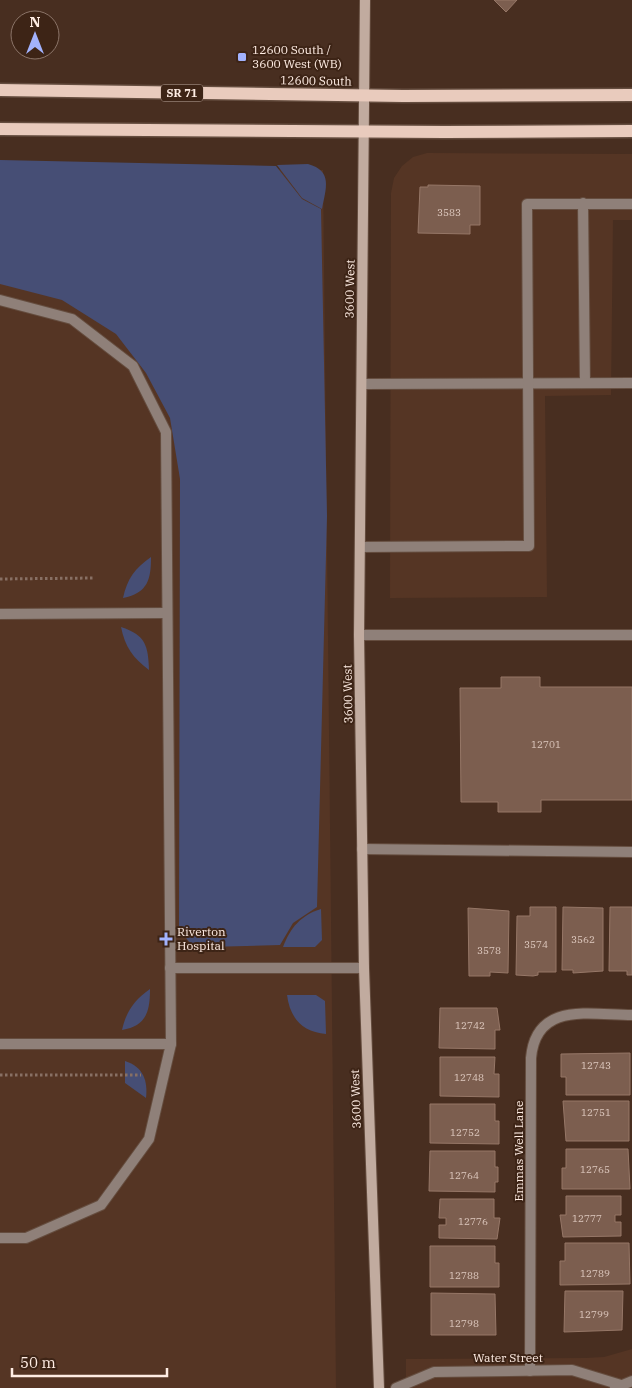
<svg xmlns="http://www.w3.org/2000/svg" width="632" height="1388" font-family="'IBM Plex Serif',serif">
	<style>
		.built { fill: #553524 }
		.green { fill: #464e75 }
		.building { fill: #7c5e4f; stroke: #967767 }
		.lines { fill: none; stroke-linecap: round; stroke-linejoin: round }
		.lane-casing { stroke: #654d3f; stroke-width: 12 }
		.street-casing { stroke: #654d3f; stroke-width: 12 }
		.secondary-casing { stroke: #654d3f; stroke-width: 12 }
		.primary-casing { stroke: #654d3f; stroke-width: 15 }
		.path { stroke: #887064; stroke-width: 3; stroke-dasharray: 2.5 2.5; stroke-linecap: butt }
		.lane { stroke: #8f8079; stroke-width: 10 }
		.street { stroke: #8f8079; stroke-width: 10 }
		.secondary { stroke: #c1ab9f; stroke-width: 10 }
		.primary { stroke: #e9cbbd; stroke-width: 12 }
		.poi-dot { fill: #a2b2fd; stroke: #3d2416; stroke-width: 2 }
		.labels { text-anchor: middle; stroke-width: 4; stroke-linejoin: round; paint-order: stroke }
		.number-label { font-size: 10px; fill: #dec9bf }
		.shield { fill: #3d2416; stroke: #c5b1a6; stroke-width: 1 }
		.shield-label { font-size: 11px; font-weight: bold; fill: #ffede4 }
		.poi-label { font-size: 12px; fill: #ffede4; stroke: #3d2416; text-anchor: start }
		.street-label { font-size: 12px; fill: #ffede4; stroke: #3d2416 }
	</style>
	<rect width="100%" height="100%" fill="#482e20"/>
	<g class="built">
		<path d="M427,153L632,154V220H613L611,395L545,396L547,597L390,598L391,193L394,178L402,166L413,157Z"/>
		<path d="M0,165L323,170L336,1388H0Z"/>
		<path d="M632,1349V1388H406V1359L586,1358L604,1357Z"/>
	</g>
	<g class="green">
		<path d="M0,160L276,166L302,199L321,209L327,516L317,907L293,923L280,945L207,947L190,943L179,929L180,479L170,418L146,373L116,334L62,300L0,284Z"/>
		<path d="M308,164C333,171 326,188 322,209L302,198L277,165Z"/>
		<path d="M151,557C151,579 148,593 123,598C127,579 135,568 151,557Z"/>
		<path d="M121,627C146,635 148,646 149,670C133,658 125,647 121,627Z"/>
		<path d="M321,909L322,940L315,947H283C290,928 301,915 321,909Z"/>
		<path d="M150,989C150,1012 146,1026 122,1030C126,1012 134,1000 150,989Z"/>
		<path d="M287,995H316L325,1001L326,1034C302,1032 290,1018 287,995Z"/>
		<path d="M125,1061C143,1067 148,1080 146,1098L125,1083Z"/>
	</g>
	<g class="building">
		<path d="M494,0H517L506,12Z"/>
		<path d="M428,185L480,186V225H470V234L418,233L420,187H428Z"/>
		<path d="M501,677H540V687H632V800H541V812H498V802H461L460,688H501Z"/>
		<path d="M530,907H556V972H538V975L533,976L516,975L517,916H530Z"/>
		<path d="M563,907L603,908V971L573,973V970H562Z"/>
		<path d="M610,907H632V975H627V971H609Z"/>
		<path d="M468,908L509,911L508,973L490,972V976H469Z"/>
		<path d="M440,1008H497L500,1030H495V1049L439,1048Z"/>
		<path d="M630,1053V1095H566V1077H561V1054Z"/>
		<path d="M440,1057H495L494,1074H499V1097L440,1096Z"/>
		<path d="M563,1101H629V1141H566Z"/>
		<path d="M430,1104H495V1121H499V1144L430,1143Z"/>
		<path d="M566,1149H628L630,1189H562V1168H566Z"/>
		<path d="M430,1151H495V1167H498V1182H495V1192L429,1191Z"/>
		<path d="M566,1196H621V1215H615V1222H621V1236L563,1237L560,1215H566Z"/>
		<path d="M440,1199H494V1218H500L497,1239L439,1238V1225H446V1218H439Z"/>
		<path d="M565,1243H629L630,1284L560,1285V1261H565Z"/>
		<path d="M430,1246H495V1263H499V1287H430Z"/>
		<path d="M565,1291H623L622,1330L564,1332Z"/>
		<path d="M431,1293L495,1294L496,1335H431Z"/>
	</g>
	<g class="lines">
		<defs>
			<g id="lane">
				<path d="M583,203L585,383"/>
				<path d="M362,384L632,383"/>
				<path d="M360,547L529,546L527,204H632"/>
				<path d="M0,614L167,613"/>
				<path d="M359,635H632"/>
				<path d="M362,849L632,852"/>
				<path d="M0,1044H171"/>
			</g>
			<g id="street">
				<path d="M0,300L72,319L133,366L166,432L171,1044L149,1139L101,1205L26,1238H0"/>
				<path d="M170,968H364"/>
				<path d="M530,1371L531,1058C536,1001 590,1015 632,1015"/>
				<path d="M396,1388L434,1372L572,1370L621,1385"/>
				<path d="M615,1388L632,1381"/>
			</g>
			<path id="secondary" d="M365,0L359,635L364,968L379,1388"/>
			<g id="primary">
				<path d="M0,90L403,96L632,95"/>
				<path d="M0,129L444,132L632,131"/>
			</g>
		</defs>
		<use href="#lane" class="lane-casing"/>
		<use href="#street" class="street-casing"/>
		<use href="#secondary" class="secondary-casing"/>
		<use href="#primary" class="primary-casing"/>
		<g class="path">
			<path d="M0,579L93,578"/>
			<path d="M0,1075H141"/>
		</g>
		<use href="#lane" class="lane"/>
		<use href="#street" class="street"/>
		<use href="#secondary" class="secondary"/>
		<use href="#primary" class="primary"/>
	</g>
	<g class="poi-dot">
		<rect x="237" y="52" width="10" height="10" rx="2.5"/>
		<path d="M163.5 931.5h5v5h5v5h-5v5h-5v-5h-5v-5h5z"/>
	</g>
	<g class="labels">
		<g class="number-label">
			<text x="449" y="216">3583</text>
			<text x="546" y="748">12701</text>
			<text x="583" y="943">3562</text>
			<text x="536" y="948">3574</text>
			<text x="489" y="954">3578</text>
			<text x="470" y="1029">12742</text>
			<text x="596" y="1069">12743</text>
			<text x="469" y="1081">12748</text>
			<text x="596" y="1116">12751</text>
			<text x="465" y="1136">12752</text>
			<text x="595" y="1173">12765</text>
			<text x="464" y="1179">12764</text>
			<text x="587" y="1222">12777</text>
			<text x="473" y="1225">12776</text>
			<text x="595" y="1277">12789</text>
			<text x="464" y="1279">12788</text>
			<text x="594" y="1318">12799</text>
			<text x="464" y="1327">12798</text>
		</g>
		<rect class="shield" x="161" y="84.5" width="42" height="17" rx="4"/>
		<g class="shield-label">
			<text x="182" y="97">SR 71</text>
		</g>
		<g class="poi-label">
			<text x="252" y="54">12600 South /<tspan x="252" dy="14">3600 West (WB)</tspan></text>
			<text x="177" y="936">Riverton<tspan x="177" dy="14">Hospital</tspan></text>
		</g>
		<g class="street-label">
			<text transform="translate(316 81) rotate(1)" y="4">12600 South</text>
			<text transform="translate(350 289) rotate(-89)" y="4">3600 West</text>
			<text transform="translate(348 694) rotate(-91)" y="4">3600 West</text>
			<text transform="translate(356 1099) rotate(-92)" y="4">3600 West</text>
			<text transform="translate(519 1151) rotate(-90)" y="4">Emmas Well Lane</text>
			<text x="508" y="1362">Water Street</text>
		</g>
	</g>
	<g transform="translate(35 35)"><circle r="24" fill="#3d2416" stroke="#8b7468"/>
	<path d="M0-4L9 19L0 12L-9 19Z" fill="#a2b2fd"/>
	<text y="-8" font-size="14" font-weight="bold" text-anchor="middle" fill="#ffede4">N</text>
	</g>
	<path d="M12 1368v8h155v-8" fill="none" stroke="#ffede4" stroke-width="2.5"/>
	<text x="20" y="1368" font-size="15" fill="#ffede4" stroke="#3d2416" stroke-width="4" paint-order="stroke">50 m</text>
</svg>
